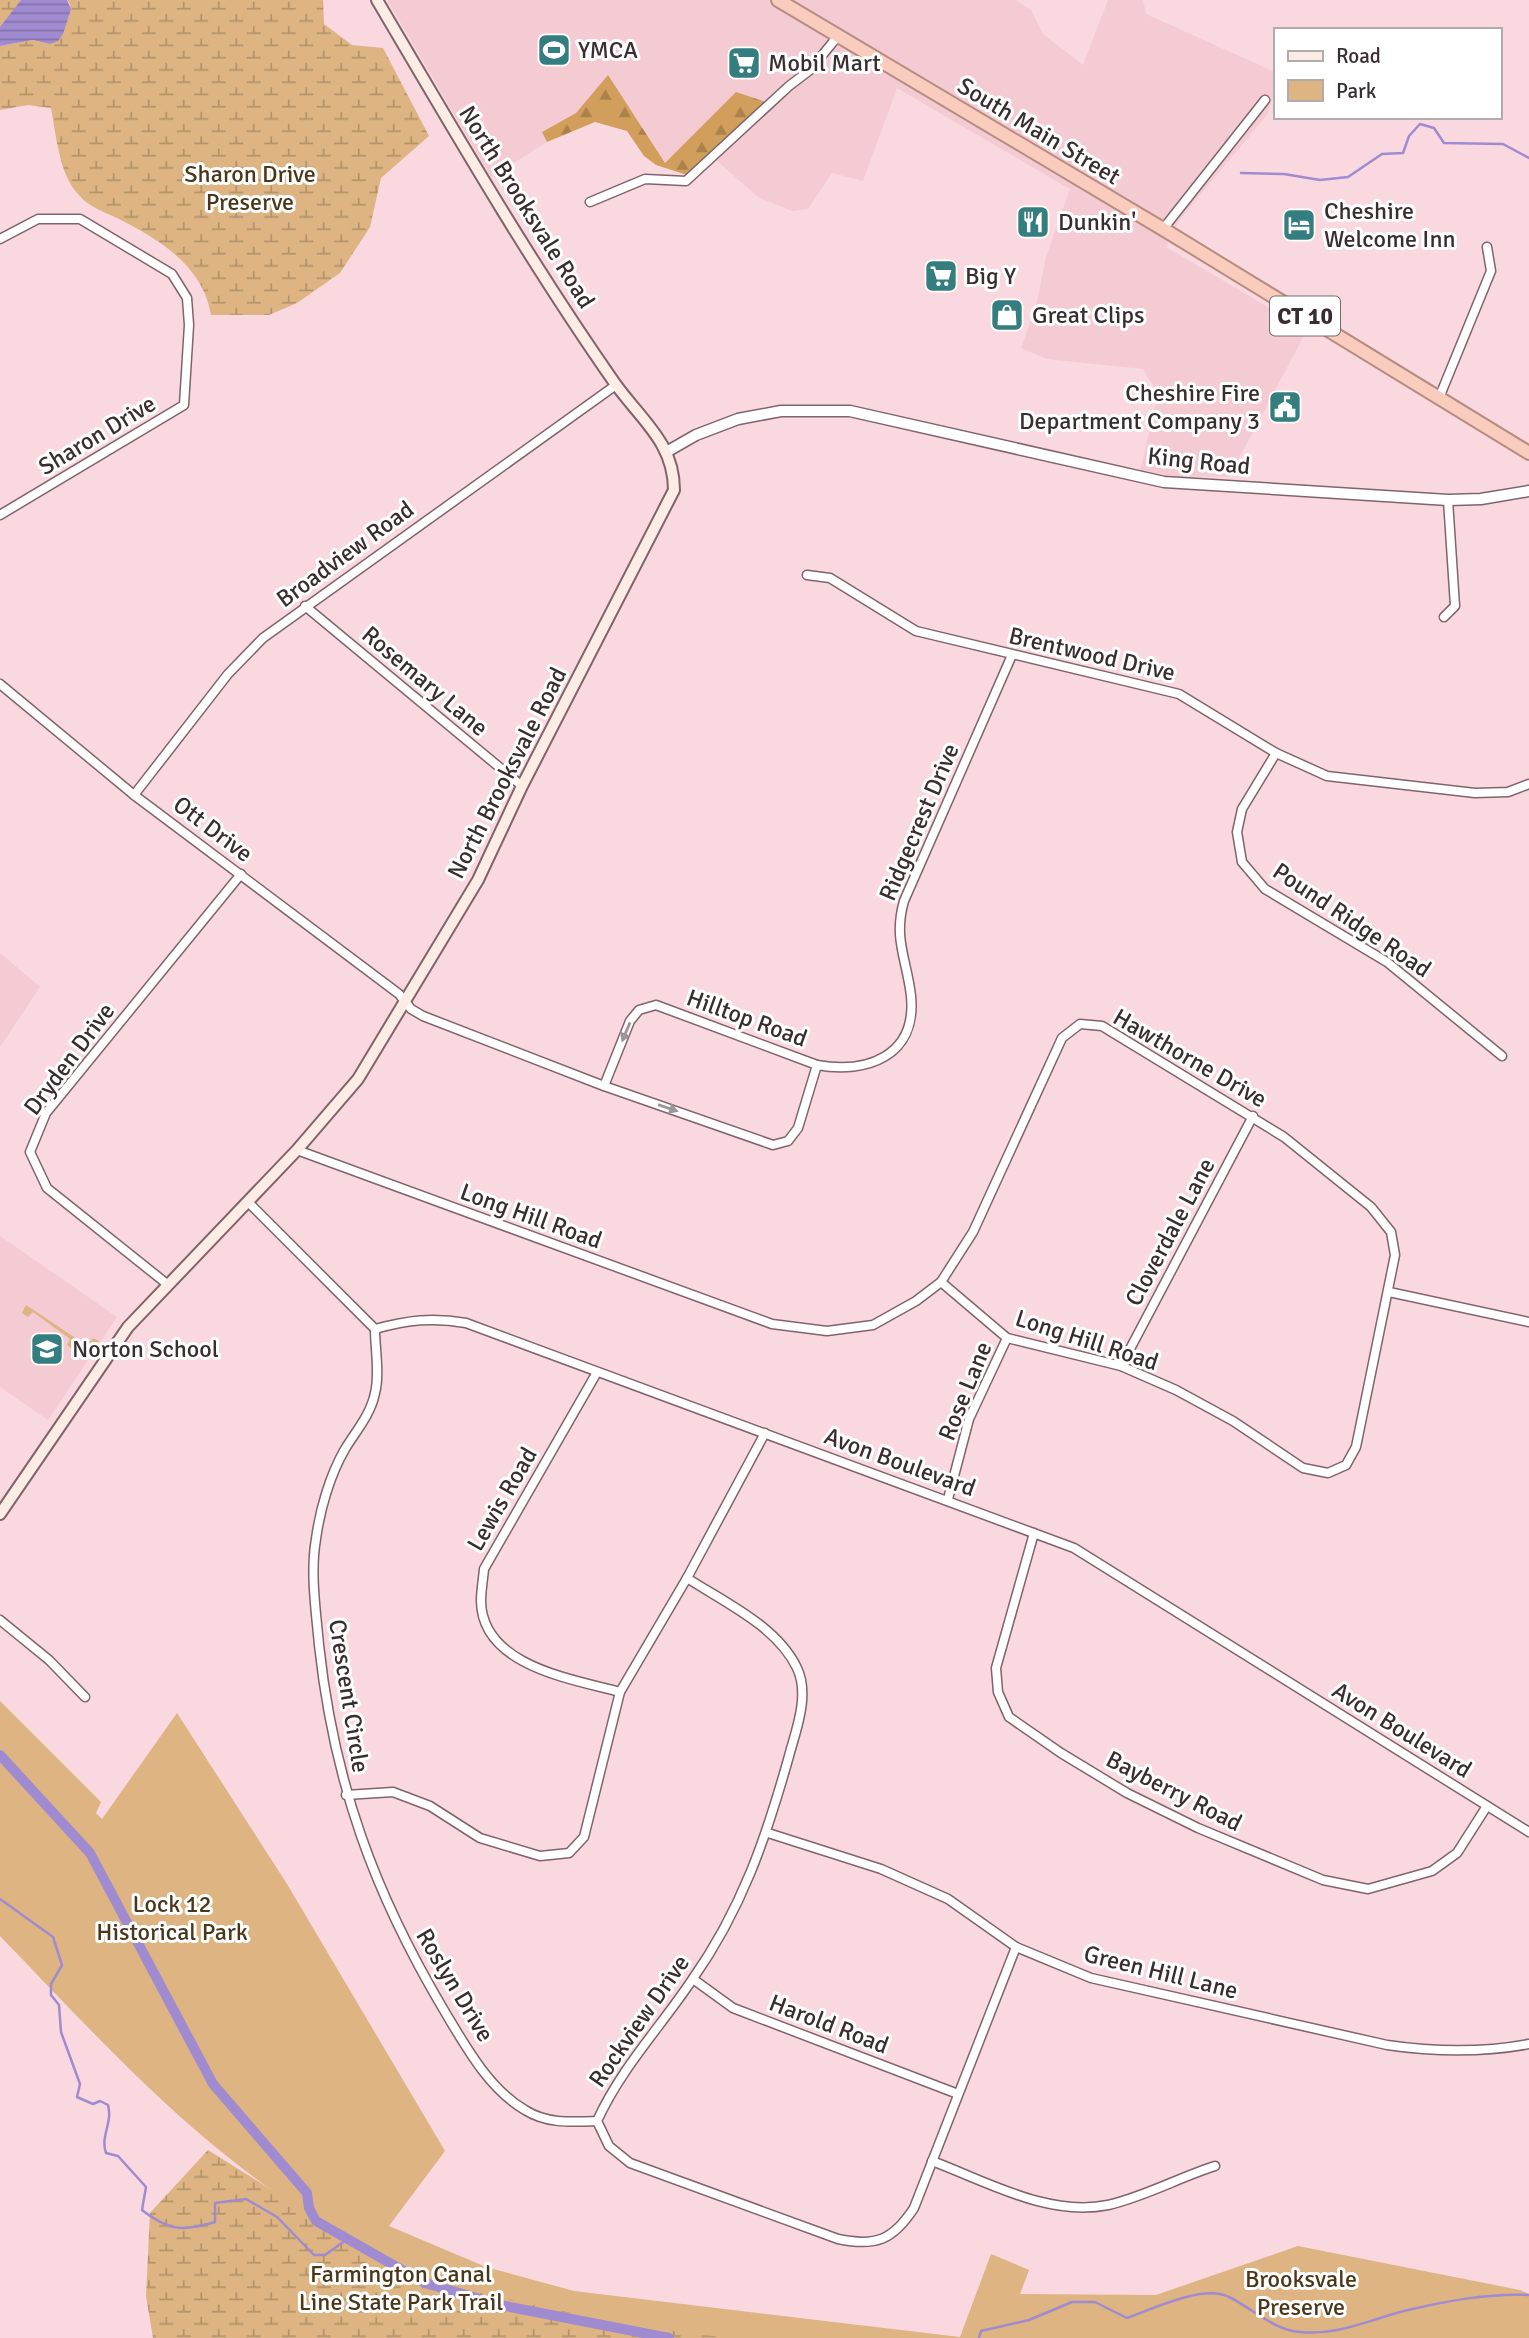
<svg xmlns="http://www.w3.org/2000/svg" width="1529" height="2338" font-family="Signika,sans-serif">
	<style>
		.built { fill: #f4cbd3 }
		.green { fill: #ddb482 }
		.forest { fill: url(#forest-firs) }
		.wetland { fill: url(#wetland-marsh) }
		.water { fill: url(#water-rules) }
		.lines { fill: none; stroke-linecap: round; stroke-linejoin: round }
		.stream { stroke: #a08bd1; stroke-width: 2.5 }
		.canal { stroke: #a08bd1; stroke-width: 10 }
		.minor-casing { stroke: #80646a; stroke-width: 11 }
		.tertiary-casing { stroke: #80646a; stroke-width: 13 }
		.secondary-casing { stroke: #80646a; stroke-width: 14 }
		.trunk-casing { stroke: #b68c81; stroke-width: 16 }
		.minor { stroke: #fff; stroke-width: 8 }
		.tertiary { stroke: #fff; stroke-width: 10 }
		.secondary { stroke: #fdece6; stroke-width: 10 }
		.trunk { stroke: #faccbe; stroke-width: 12 }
		.oneway { fill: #9c9698 }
		.labels { text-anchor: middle; stroke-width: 6; stroke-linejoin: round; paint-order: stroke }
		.shield { fill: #fff; stroke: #756c6e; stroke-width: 2 }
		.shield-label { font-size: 23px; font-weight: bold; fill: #3a2d30 }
		.poi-label { font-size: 24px; fill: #3a2d30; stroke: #fff; text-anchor: start }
		.street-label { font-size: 24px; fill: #3a2d30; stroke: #fff }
		.park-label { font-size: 24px; fill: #4c3619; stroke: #fff }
	</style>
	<defs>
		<pattern id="forest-firs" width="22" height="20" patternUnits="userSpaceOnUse" patternTransform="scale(1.75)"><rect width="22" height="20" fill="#d19e5c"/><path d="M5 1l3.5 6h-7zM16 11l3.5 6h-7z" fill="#ab814c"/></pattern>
		<pattern id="wetland-marsh" width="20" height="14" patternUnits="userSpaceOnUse" patternTransform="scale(1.75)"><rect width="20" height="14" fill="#ddb482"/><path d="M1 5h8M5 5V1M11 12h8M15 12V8" fill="none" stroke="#b4936b"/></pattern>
		<pattern id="water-rules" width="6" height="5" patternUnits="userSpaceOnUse" patternTransform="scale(1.75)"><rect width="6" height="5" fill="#a08bd1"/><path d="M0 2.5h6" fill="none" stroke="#8372aa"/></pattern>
	</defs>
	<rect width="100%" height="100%" fill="#f9d8df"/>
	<g class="built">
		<path d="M387,0H1016L1031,10L1043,34L1083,65L1108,0H1143L1146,14L1275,72V91L1267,115L1180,219L1166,247L1307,330L1229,477L1173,476L1140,471L1158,394L1143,369L1047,359L1021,348L1037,302L1046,257L1070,189L897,88L863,181L832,173L808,209L792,211L758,197L716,160L773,104L735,93L665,163L608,76L576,113L542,132L547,142L491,177Z"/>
		<path d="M0,953L40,987L0,1047Z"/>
		<path d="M0,1236L117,1317L48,1420L0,1387Z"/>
	</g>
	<g class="green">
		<path d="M26,1305L80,1341L88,1344L93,1338L99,1341L86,1360L67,1345L70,1339L33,1312L28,1317L22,1313Z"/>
		<path d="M0,1701L101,1802L96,1813L102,1819L177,1713L287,1884L445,2151L389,2226L486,2267L574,2291L960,2337L991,2254L1029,2270L1020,2294L1156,2295L1298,2246L1520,2290L1529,2294V2338H224L283,2198C176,2125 90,2029 0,1936Z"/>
	</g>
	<path class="forest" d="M608,75L665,163L736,92L766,102L687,175L656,165L644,156L627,131L595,122L547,142L542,132L576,113Z"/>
	<g class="wetland">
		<path d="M0,0H21L1,28L0,27Z"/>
		<path d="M67,0H323L324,24L352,45L383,48L429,136L381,178L370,227L340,273L297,303L269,315H211C203,266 160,240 119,219C105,212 88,207 78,194C59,174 56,134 51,108L28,105L0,110V46L33,40L50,44C64,34 69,22 70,4Z"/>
		<path d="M208,2150L366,2249L422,2280L631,2326L730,2338H153L146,2296L150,2213Z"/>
	</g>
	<g class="water">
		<path d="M21,0H67L71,9L63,34L58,41L50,44L33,40L0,46V27Z"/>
		<path d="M251,2129L256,2130L280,2159L276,2158V2162Z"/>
	</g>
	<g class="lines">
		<g class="stream">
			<path d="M1241,173L1284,174L1320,180L1348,177L1382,154L1403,153L1409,136L1420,124L1434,128L1444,143L1503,144L1529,158"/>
			<path d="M0,1899L53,1937L62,1965L51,1984V1995L59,2005L61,2032L80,2084L77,2097L93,2104L100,2101L108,2105C113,2123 100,2136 106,2153L118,2156L146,2187L142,2210C170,2232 184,2231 215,2222V2203L246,2199L277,2217L314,2255H325L346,2240"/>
			<path d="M979,2338L981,2331L1029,2320L1072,2302H1095L1127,2318C1152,2309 1204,2284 1229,2297C1252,2308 1273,2330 1300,2332C1339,2336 1370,2319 1408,2310C1447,2301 1489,2293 1529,2295"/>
		</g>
		<path class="canal" d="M0,1755L90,1853L213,2084L307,2193L309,2208L316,2221L425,2283L500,2305L669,2338"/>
		<defs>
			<g id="minor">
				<path d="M590,202L645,179L686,181L789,86L810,70L838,36"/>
				<path d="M1163,229L1265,100"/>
				<path d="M0,239L38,219H80L172,274L187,298L189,325L184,405L0,515"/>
				<path d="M1439,398L1491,271L1487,247"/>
				<path d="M807,575L830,578L916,631L1179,694L1276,753L1327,776L1475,793L1508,792L1529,784"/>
				<path d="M305,606L522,786"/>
				<path d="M1444,617L1455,606L1448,500"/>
				<path d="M0,684L134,795L399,994L411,1009L423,1016L604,1086L773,1145L788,1141L798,1128L817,1065"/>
				<path d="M1276,753L1242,809L1237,832L1242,862L1265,889L1387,962L1502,1056"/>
				<path d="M134,795L228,674L263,638L616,385"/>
				<path d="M604,1086L630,1021L639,1010L656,1005L817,1065C867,1074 917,1056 911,996C907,960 893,939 904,901L1012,655"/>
				<path d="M297,1150L772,1324L827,1331L873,1325L916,1301L941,1282L973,1232L1062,1038L1080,1024L1102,1026L1284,1137L1371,1207L1391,1232L1395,1255L1356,1447L1346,1465L1328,1473L1303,1468L1233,1421L1176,1390L1121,1366L1007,1338L941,1282"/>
				<path d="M248,1202L375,1329C408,1320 433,1317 466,1323L1074,1548L1529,1832"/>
				<path d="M167,1284L47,1188L30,1152L46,1113L241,874"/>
				<path d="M1389,1292L1529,1322"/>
				<path d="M375,1329C375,1349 380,1374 375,1393C371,1414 356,1431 345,1449C330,1475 320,1509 316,1539C310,1573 316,1611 319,1645C334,1783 374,1893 445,2012C466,2047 489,2089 525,2110C547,2124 572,2122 597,2121"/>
				<path d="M1121,1366L1253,1116"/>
				<path d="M596,1374L484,1569C483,1580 481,1591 481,1601C482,1666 572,1679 620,1692"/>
				<path d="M948,1499L969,1419L1007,1338"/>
				<path d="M1034,1533L996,1668L998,1692L1009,1717L1061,1753L1127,1793L1198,1828L1323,1880L1368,1889L1432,1871L1457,1853L1487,1806"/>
				<path d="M687,1578C724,1602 777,1626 797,1668C810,1695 796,1730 789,1756C766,1838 742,1909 692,1980C659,2029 622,2067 597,2121L609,2146L630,2163L838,2239C876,2247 893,2240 914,2208L1016,1947"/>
				<path d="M0,1620L49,1660L85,1697"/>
				<path d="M346,1795L393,1792L430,1806L480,1838L540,1856L569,1853L584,1837L620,1692L687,1578L765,1433"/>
				<path d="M768,1833L881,1869L948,1899L1016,1947L1091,1978L1387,2045C1435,2052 1481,2053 1529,2044"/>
				<path d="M693,1979L733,2008L958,2094"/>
				<path d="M932,2161C988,2182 1048,2217 1108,2205C1144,2197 1180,2177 1215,2166"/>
			</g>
			<path id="tertiary" d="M668,451L696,435L738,419L781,411H850L1164,482L1448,500L1481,499L1529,491"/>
			<path id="secondary" d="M0,1514L128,1327L297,1150L358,1079L478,880L522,786L674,490C674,442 640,419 614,382C528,259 453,129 377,0"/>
			<path id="trunk" d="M778,0L1163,229L1529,453"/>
		</defs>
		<use href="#minor" class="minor-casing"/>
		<use href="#tertiary" class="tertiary-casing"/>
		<use href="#secondary" class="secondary-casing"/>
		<use href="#trunk" class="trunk-casing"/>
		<use href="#minor" class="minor"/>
		<use href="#tertiary" class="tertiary"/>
		<use href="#secondary" class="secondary"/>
		<use href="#trunk" class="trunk"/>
	</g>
	<defs><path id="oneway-solid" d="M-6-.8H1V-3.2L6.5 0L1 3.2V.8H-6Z" transform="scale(1.75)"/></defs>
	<g class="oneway">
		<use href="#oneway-solid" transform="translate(626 1032) rotate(113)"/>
		<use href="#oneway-solid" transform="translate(668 1108) rotate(19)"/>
	</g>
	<defs>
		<symbol id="stadium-square" viewBox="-11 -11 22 22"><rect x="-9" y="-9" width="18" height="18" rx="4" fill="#357e80" stroke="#fff"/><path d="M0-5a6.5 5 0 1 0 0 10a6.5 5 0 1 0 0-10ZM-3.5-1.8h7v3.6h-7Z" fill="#fff"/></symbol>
		<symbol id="supermarket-square" viewBox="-11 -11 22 22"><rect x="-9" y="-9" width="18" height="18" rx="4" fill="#357e80" stroke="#fff"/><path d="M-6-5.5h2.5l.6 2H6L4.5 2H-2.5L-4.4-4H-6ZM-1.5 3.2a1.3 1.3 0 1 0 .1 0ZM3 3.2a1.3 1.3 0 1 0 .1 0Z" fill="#fff"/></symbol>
		<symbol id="restaurant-square" viewBox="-11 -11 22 22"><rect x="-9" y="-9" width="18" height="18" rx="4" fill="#357e80" stroke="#fff"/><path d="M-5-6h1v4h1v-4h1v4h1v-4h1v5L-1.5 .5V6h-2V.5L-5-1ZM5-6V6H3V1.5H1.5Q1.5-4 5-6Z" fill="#fff"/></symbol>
		<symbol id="hotel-square" viewBox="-11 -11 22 22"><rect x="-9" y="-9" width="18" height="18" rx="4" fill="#357e80" stroke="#fff"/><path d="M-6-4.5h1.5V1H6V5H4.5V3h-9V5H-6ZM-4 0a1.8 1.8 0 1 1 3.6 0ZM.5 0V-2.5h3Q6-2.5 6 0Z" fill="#fff"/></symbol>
		<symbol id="shop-square" viewBox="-11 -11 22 22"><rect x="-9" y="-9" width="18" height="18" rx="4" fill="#357e80" stroke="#fff"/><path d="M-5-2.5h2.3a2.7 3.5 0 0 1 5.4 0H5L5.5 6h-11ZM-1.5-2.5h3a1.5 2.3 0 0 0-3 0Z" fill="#fff"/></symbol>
		<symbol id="civic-square" viewBox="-11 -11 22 22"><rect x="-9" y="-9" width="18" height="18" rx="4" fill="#357e80" stroke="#fff"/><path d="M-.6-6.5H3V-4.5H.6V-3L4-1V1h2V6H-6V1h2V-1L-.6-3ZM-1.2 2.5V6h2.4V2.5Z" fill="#fff"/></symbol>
		<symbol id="school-square" viewBox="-11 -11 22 22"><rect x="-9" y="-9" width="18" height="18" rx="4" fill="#357e80" stroke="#fff"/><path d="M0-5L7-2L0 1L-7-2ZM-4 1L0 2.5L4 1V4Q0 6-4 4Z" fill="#fff"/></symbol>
	</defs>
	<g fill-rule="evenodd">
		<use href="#stadium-square" x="535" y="31" width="38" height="38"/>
		<use href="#supermarket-square" x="725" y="44" width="38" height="38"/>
		<use href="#restaurant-square" x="1014" y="203" width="38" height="38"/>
		<use href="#hotel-square" x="1280" y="206" width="38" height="38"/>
		<use href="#supermarket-square" x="922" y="257" width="38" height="38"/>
		<use href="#shop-square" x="988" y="296" width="38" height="38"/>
		<use href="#civic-square" x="1266" y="388" width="38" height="38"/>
		<use href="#school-square" x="28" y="1330" width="38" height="38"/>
	</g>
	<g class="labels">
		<rect class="shield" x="1270" y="296.5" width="70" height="39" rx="5"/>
		<g class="shield-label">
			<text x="1305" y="324">CT 10</text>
		</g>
		<g class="poi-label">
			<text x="578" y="58">YMCA</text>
			<text x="768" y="71">Mobil Mart</text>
			<text x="1324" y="219">Cheshire<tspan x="1324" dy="28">Welcome Inn</tspan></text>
			<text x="1058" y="230">Dunkin'</text>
			<text x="965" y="284">Big Y</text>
			<text x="1032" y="323">Great Clips</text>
			<text x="1260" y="401" text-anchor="end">Cheshire Fire<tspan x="1260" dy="28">Department Company 3</tspan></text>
			<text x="72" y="1357">Norton School</text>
		</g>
		<g class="street-label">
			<text transform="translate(1039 131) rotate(31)" y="8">South Main Street</text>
			<text transform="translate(527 207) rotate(58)" y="8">North Brooksvale Road</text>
			<text transform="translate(97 435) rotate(-31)" y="8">Sharon Drive</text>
			<text transform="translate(1199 461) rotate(6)" y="8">King Road</text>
			<text transform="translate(345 554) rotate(-36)" y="8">Broadview Road</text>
			<text transform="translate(1092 654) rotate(13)" y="8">Brentwood Drive</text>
			<text transform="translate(425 681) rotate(40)" y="8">Rosemary Lane</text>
			<text transform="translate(507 773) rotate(-63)" y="8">North Brooksvale Road</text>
			<text transform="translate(919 822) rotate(-67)" y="8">Ridgecrest Drive</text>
			<text transform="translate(213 829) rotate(37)" y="8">Ott Drive</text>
			<text transform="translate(1352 920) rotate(34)" y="8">Pound Ridge Road</text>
			<text transform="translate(747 1018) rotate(20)" y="8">Hilltop Road</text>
			<text transform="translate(1190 1058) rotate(30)" y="8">Hawthorne Drive</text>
			<text transform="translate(69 1059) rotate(-53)" y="8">Dryden Drive</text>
			<text transform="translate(531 1216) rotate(20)" y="8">Long Hill Road</text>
			<text transform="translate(1170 1232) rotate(-62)" y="8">Cloverdale Lane</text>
			<text transform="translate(1087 1340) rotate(18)" y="8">Long Hill Road</text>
			<text transform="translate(965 1391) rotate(-68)" y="8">Rose Lane</text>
			<text transform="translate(900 1462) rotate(20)" y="8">Avon Boulevard</text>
			<text transform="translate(502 1499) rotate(-60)" y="8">Lewis Road</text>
			<text transform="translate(349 1696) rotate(81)" y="8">Crescent Circle</text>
			<text transform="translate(1402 1730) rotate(32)" y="8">Avon Boulevard</text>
			<text transform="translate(1174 1791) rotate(27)" y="8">Bayberry Road</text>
			<text transform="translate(1161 1972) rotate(14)" y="8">Green Hill Lane</text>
			<text transform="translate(455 1985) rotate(59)" y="8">Roslyn Drive</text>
			<text transform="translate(639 2021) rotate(-55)" y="8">Rockview Drive</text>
			<text transform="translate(829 2024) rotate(21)" y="8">Harold Road</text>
		</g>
		<g class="park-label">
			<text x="250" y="182">Sharon Drive<tspan x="250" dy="28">Preserve</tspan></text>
			<text x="172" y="1912">Lock 12<tspan x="172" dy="28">Historical Park</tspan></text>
			<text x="401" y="2282">Farmington Canal<tspan x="401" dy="28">Line State Park Trail</tspan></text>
			<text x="1301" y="2287">Brooksvale<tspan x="1301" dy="28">Preserve</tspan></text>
		</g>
	</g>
	<rect x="1274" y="28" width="228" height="91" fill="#ffffff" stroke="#b0abac" stroke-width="2"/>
	<rect x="1288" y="51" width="35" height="10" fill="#fdece6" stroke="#b0abac" stroke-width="2"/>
	<text x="1336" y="63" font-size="21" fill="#3a2d30">Road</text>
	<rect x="1288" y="80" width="35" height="21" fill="#ddb482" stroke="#b0abac" stroke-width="2"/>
	<text x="1336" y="98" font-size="21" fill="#3a2d30">Park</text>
</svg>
